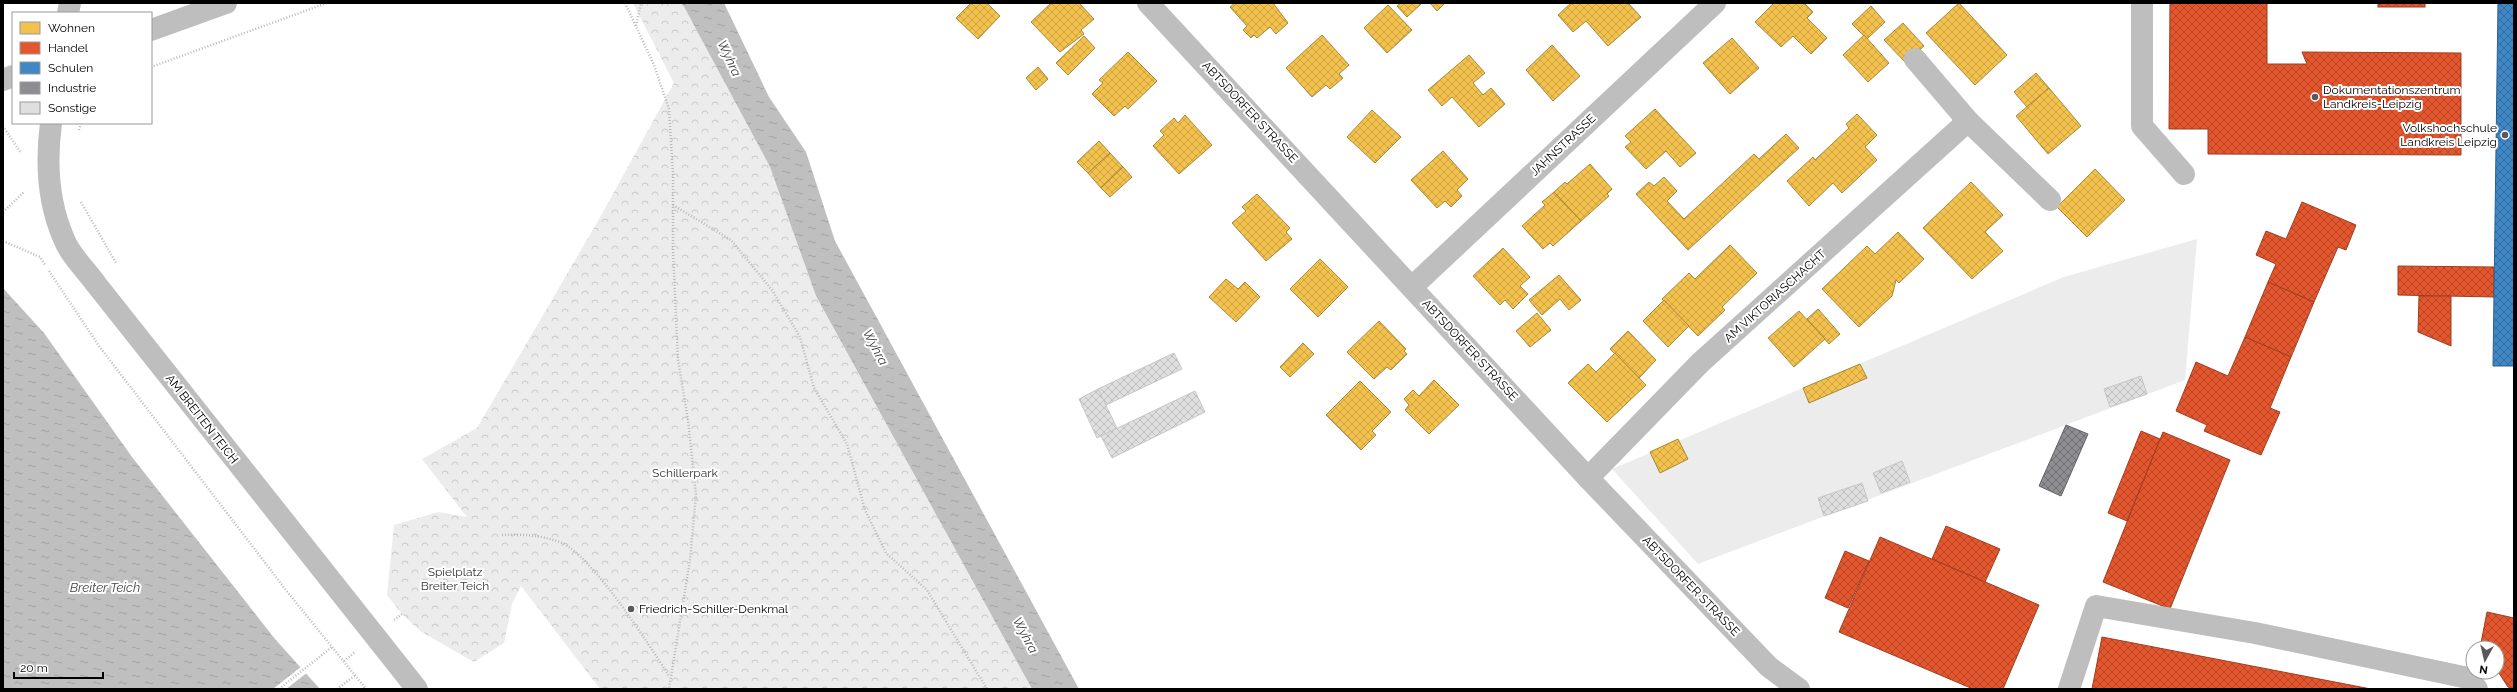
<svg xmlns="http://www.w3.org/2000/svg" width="2517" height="692" font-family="Raleway,sans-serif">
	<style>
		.green { fill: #ececec }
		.park { fill: url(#park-crowns) }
		.water { fill: url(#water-ripples) }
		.pier { fill: #fff }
		.homes { fill: url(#homes-cross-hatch); stroke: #a98737 }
		.shops { fill: url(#shops-cross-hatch); stroke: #a03d20 }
		.schools { fill: url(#schools-cross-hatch); stroke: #2c5f8a }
		.industry { fill: url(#industry-cross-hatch); stroke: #636366 }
		.building { fill: url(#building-cross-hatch); stroke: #c7c7c7 }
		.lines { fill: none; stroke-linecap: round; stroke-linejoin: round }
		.path { stroke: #b9b9b9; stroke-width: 2.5; stroke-dasharray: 1 2; stroke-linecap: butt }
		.minor { stroke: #bebebe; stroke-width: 22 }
		.major { stroke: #bebebe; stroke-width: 22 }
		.poi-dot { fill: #595959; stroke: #fff; stroke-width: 1.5 }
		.labels { text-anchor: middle; stroke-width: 4; stroke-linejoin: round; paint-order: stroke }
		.poi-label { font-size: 12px; fill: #000; stroke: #fff; text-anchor: start }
		.street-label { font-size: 12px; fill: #000; stroke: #fff }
		.park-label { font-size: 12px; fill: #333; stroke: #fff }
		.water-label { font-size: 13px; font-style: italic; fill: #444; stroke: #fff }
	</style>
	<defs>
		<pattern id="park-crowns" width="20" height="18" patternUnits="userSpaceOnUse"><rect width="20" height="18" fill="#ececec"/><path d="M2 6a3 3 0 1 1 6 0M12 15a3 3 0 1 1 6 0" fill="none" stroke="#c9c9c9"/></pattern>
		<pattern id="water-ripples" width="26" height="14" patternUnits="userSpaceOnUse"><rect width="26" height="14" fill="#bfbfbf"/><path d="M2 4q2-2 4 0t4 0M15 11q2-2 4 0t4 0" fill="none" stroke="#a2a2a2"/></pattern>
		<pattern id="homes-cross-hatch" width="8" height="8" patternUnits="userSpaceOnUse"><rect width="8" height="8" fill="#f2c14e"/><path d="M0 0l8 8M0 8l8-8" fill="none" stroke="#cea442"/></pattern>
		<pattern id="shops-cross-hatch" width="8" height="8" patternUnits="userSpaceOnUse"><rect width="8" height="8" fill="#e4572e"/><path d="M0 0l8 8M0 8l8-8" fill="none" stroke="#b64625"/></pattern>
		<pattern id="schools-cross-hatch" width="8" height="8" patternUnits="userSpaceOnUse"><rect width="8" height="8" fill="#3f88c5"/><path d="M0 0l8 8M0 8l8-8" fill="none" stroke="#326d9e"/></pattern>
		<pattern id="industry-cross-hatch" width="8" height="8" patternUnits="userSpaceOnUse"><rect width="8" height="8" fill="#8d8d92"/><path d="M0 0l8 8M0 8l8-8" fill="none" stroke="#717175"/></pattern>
		<pattern id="building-cross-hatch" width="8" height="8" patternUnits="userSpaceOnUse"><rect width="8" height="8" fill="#dfdfdf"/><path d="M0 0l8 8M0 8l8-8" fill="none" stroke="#bebebe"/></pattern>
	</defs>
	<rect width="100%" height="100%" fill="#fff"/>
	<path class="green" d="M2197,239L2185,380L1698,564L1612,469L2064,277Z"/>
	<path class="park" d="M633,3H682L770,167L816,296L1032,689H600L521,586L512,604L504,643L474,662L420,631L402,614L387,595L394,525L438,512L467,517L422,459L477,428L598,221L674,83Z"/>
	<g class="water">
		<path d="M682,3H724L769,97L806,152L835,241L1079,689H1032L816,296L770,167Z"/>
		<path d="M3,288L44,333L132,457L275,639L320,689H3Z"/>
	</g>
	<path class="pier" d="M302,666L308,672L286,689H273Z"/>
	<g class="homes">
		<path d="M971,3H987L1000,16L978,39L956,18Z"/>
		<path d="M1051,3H1079L1094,19L1081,30L1084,34L1060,52L1031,22Z"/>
		<path d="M1235,3H1273L1288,23L1276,34L1270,27L1257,38L1254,35L1251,38L1243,30L1247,26L1230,7Z"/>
		<path d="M1401,3H1422L1407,17L1397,6Z"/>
		<path d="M1430,3H1445L1437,11Z"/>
		<path d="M1571,3H1628L1641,17L1608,46L1586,21L1573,32L1558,15Z"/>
		<path d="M1774,3H1804L1813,12L1807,18L1827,38L1811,54L1793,36L1781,47L1755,22Z"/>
		<path d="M1959,3L2007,55L1975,85L1926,33Z"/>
		<path d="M1388,5L1412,30L1387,53L1364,28Z"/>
		<path d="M1871,6L1885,22L1867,39L1852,24Z"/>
		<path d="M1903,23L1924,46L1906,63L1884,40Z"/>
		<path d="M1322,35L1349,65L1339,74L1343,78L1330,89L1326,85L1312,97L1286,68Z"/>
		<path d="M1864,35L1889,63L1868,82L1843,55Z"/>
		<path d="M1084,36L1095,48L1068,75L1056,63Z"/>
		<path d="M1732,38L1759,68L1730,94L1703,63Z"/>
		<path d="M1552,45L1580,76L1553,101L1526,70Z"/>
		<path d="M1128,52L1157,81L1128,109L1125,106L1114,116L1092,94L1103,83L1099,80Z"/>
		<path d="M1469,55L1485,73L1473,83L1483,95L1491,88L1505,104L1479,127L1452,97L1442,106L1428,90Z"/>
		<path d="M1038,67L1048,79L1036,90L1026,78Z"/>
		<path d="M2036,73L2049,88L2027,107L2014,92Z"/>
		<path d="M2049,88L2081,126L2048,154L2016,116Z"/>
		<path d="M1655,109L1696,153L1680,167L1666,151L1646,169L1625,147L1631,142L1625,136Z"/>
		<path d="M1372,110L1401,137L1375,163L1347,137Z"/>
		<path d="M1857,114L1877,135L1865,147L1877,160L1842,193L1833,183L1809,206L1787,181L1813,157L1815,160L1849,128L1846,124Z"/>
		<path d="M1185,115L1212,145L1179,174L1153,146L1164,135L1160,131L1174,118L1178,123Z"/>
		<path d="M1786,134L1799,148L1688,250L1636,194L1649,182L1654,186L1664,177L1677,191L1667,201L1684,219L1754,154L1759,159Z"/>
		<path d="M1099,141L1110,153L1088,173L1077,162Z"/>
		<path d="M1443,151L1468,179L1457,190L1462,196L1451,207L1445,201L1437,208L1411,180Z"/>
		<path d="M1110,153L1123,167L1101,188L1088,173Z"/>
		<path d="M1590,164L1612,189L1607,194L1609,196L1581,221L1554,192L1565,182L1567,184Z"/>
		<path d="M1123,167L1132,177L1110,197L1101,188Z"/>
		<path d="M2095,169L2125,200L2087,237L2057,207Z"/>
		<path d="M1971,182L2003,215L1985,232L2003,251L1972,279L1923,228Z"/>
		<path d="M1554,192L1581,221L1553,246L1550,243L1543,249L1522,226L1545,205L1542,202Z"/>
		<path d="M1257,194L1290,228L1286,232L1292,239L1266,261L1232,223L1246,211L1242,207Z"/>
		<path d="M1898,232L1924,259L1899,283L1896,280L1892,296L1859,327L1822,289L1867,246L1875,254Z"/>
		<path d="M1730,245L1757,273L1722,307L1725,310L1698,336L1662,299L1689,273L1695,279Z"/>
		<path d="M1503,248L1530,277L1520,286L1528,294L1513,309L1505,300L1500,305L1473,276Z"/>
		<path d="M1320,259L1348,287L1318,317L1290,289Z"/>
		<path d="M1559,275L1581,300L1569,310L1560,299L1542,315L1529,300Z"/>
		<path d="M1226,279L1238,289L1245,282L1260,297L1236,322L1209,297Z"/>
		<path d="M1664,300L1689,326L1668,347L1643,321Z"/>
		<path d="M1818,309L1840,334L1829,344L1807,319Z"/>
		<path d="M1799,311L1825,339L1794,367L1768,338Z"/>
		<path d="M1537,313L1551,330L1530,347L1516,331Z"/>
		<path d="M1379,321L1406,349L1404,351L1407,354L1391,370L1387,367L1374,379L1347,352Z"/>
		<path d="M1628,331L1656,360L1639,378L1610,349Z"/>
		<path d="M1303,343L1314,354L1290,377L1280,367Z"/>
		<path d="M1615,353L1646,385L1607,422L1568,383L1588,364L1596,372Z"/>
		<path d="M1860,364L1867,378L1809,403L1803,388Z"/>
		<path d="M1434,380L1459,405L1429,434L1405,410L1409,405L1404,399L1413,390L1419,396Z"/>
		<path d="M1360,381L1391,412L1372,431L1376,435L1361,450L1326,415Z"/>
		<path d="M1678,439L1688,459L1660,473L1650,452Z"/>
	</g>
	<g class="shops">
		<path d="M2170,3H2267V64H2307L2302,52L2461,53V155L2208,154V129H2169Z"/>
		<rect x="2378" y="3" width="47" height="4"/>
		<path d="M2302,202L2356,225L2346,250L2338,247L2314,302L2268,282L2276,264L2256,255L2266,231L2286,239Z"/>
		<path d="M2398,266L2494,267V297L2398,295Z"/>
		<path d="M2268,282L2314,302L2291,357L2245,337Z"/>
		<path d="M2419,296H2451V346L2418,332Z"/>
		<path d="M2245,337L2291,357L2270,408L2280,412L2261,455L2204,431L2207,425L2176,411L2196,362L2228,376Z"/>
		<path d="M2141,431L2160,439L2127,521L2108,513Z"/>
		<path d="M2163,432L2230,460L2170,609L2103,582Z"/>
		<path d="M1946,526L2000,549L1985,582L1932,559Z"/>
		<path d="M1880,537L2039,605L2003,689H1973L1839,632Z"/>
		<path d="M1845,551L1869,561L1848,608L1825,598Z"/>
		<path d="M2487,612L2514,618V689L2508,687L2497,670V648H2480Z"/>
		<path d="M2102,637L2371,689H2092Z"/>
	</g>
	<path class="schools" d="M2498,3H2514V366H2493Z"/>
	<path class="industry" d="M2066,425L2088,434L2061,496L2039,486Z"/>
	<g class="building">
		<path d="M1174,353L1182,369L1106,405L1098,389Z"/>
		<path d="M2141,376L2147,394L2110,407L2104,389Z"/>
		<path d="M1098,389L1117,428L1097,438L1079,399Z"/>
		<path d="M1195,391L1205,412L1112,458L1101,436Z"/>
		<path d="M1902,461L1910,482L1881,493L1873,473Z"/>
		<path d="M1862,483L1868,501L1824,516L1818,498Z"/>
	</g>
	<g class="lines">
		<g class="path">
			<path d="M625,3L654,65L669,109L673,174V251L678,360L688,420L696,495L690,560L669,689"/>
			<path d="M636,26L641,3"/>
			<path d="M151,67L327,3"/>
			<path d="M3,126L21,153"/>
			<path d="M79,130L81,123"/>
			<path d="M81,202L116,263"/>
			<path d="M673,205L731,240L772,290L800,337L814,388L847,444L865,510L886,553L927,590L987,689"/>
			<path d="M3,212L24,192"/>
			<path d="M3,241L40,257L45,265"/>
			<path d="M49,271L99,346L289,594L366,689"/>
			<path d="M502,535C523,534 542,535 562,543C593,557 650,646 669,676"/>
			<path d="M394,620L402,614"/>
			<path d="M344,661L355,652"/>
			<path d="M279,689L332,647"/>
			<path d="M337,689L356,675"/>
		</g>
		<g class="minor">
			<path d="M1148,3L1588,478L1769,667L1799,689"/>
			<path d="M2142,3V126L2184,174"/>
			<path d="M68,13L70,3"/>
			<path d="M1915,59L1968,121"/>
			<path d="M51,123C46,161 48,203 64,239C70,255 86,270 96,284L417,689"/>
			<path d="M1412,287L1715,3"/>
			<path d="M1588,478L1700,363L1968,121L2050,200"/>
			<path d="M2069,689L2096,606L2255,633L2468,678L2477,689"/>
		</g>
		<g class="major">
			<path d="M151,30L226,3"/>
			<path d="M3,80L13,76"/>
		</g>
	</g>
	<g class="poi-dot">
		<circle cx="2315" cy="97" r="4"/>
		<circle cx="2505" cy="135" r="4"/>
		<circle cx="631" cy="609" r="4"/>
	</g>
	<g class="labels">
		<g class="poi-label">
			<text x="2323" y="94">Dokumentationszentrum<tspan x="2323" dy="14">Landkreis-Leipzig</tspan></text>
			<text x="2497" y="132" text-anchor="end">Volkshochschule<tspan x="2497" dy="14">Landkreis Leipzig</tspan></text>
			<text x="639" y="613">Friedrich-Schiller-Denkmal</text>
		</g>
		<g class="street-label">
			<text transform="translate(1250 112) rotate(47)" y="4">ABTSDORFER STRASSE</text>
			<text transform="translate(1563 145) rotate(-43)" y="4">JAHNSTRASSE</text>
			<text transform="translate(1775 296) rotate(-42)" y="4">AM VIKTORIASCHACHT</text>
			<text transform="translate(1470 350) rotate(47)" y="4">ABTSDORFER STRASSE</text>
			<text transform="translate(202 419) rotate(52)" y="4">AM BREITEN TEICH</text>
			<text transform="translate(1691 586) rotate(46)" y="4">ABTSDORFER STRASSE</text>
		</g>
		<g class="park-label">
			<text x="685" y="477">Schillerpark</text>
			<text x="455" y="576">Spielplatz<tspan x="455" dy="14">Breiter Teich</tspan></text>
		</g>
		<g class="water-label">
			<text transform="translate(730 58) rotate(65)" y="5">Wyhra</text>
			<text transform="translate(876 347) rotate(62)" y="5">Wyhra</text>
			<text x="105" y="592">Breiter Teich</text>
			<text transform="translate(1026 635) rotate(62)" y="5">Wyhra</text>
		</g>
	</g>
	<rect width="2517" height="692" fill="none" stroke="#000000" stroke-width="8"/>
	<rect x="12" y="12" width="140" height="112" fill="#ffffff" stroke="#999999"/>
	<rect x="20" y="22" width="20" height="12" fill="#f2c14e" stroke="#999999"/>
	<text x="48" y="32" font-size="12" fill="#000000">Wohnen</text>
	<rect x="20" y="42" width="20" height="12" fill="#e4572e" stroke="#999999"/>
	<text x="48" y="52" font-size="12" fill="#000000">Handel</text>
	<rect x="20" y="62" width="20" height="12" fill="#3f88c5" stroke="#999999"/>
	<text x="48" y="72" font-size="12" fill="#000000">Schulen</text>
	<rect x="20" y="82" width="20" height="12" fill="#8d8d92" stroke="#999999"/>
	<text x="48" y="92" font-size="12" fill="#000000">Industrie</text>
	<rect x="20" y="102" width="20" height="12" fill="#dfdfdf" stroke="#999999"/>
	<text x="48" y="112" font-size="12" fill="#000000">Sonstige</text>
	<g transform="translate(2485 660) rotate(188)"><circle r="19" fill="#ffffff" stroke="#999999"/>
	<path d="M0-3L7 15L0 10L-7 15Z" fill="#595959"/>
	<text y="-6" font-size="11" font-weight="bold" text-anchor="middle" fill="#000000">N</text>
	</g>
	<path d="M14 672v6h89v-6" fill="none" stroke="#000000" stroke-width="2"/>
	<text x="20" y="672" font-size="12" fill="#000000" stroke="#ffffff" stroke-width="3" paint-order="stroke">20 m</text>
</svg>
